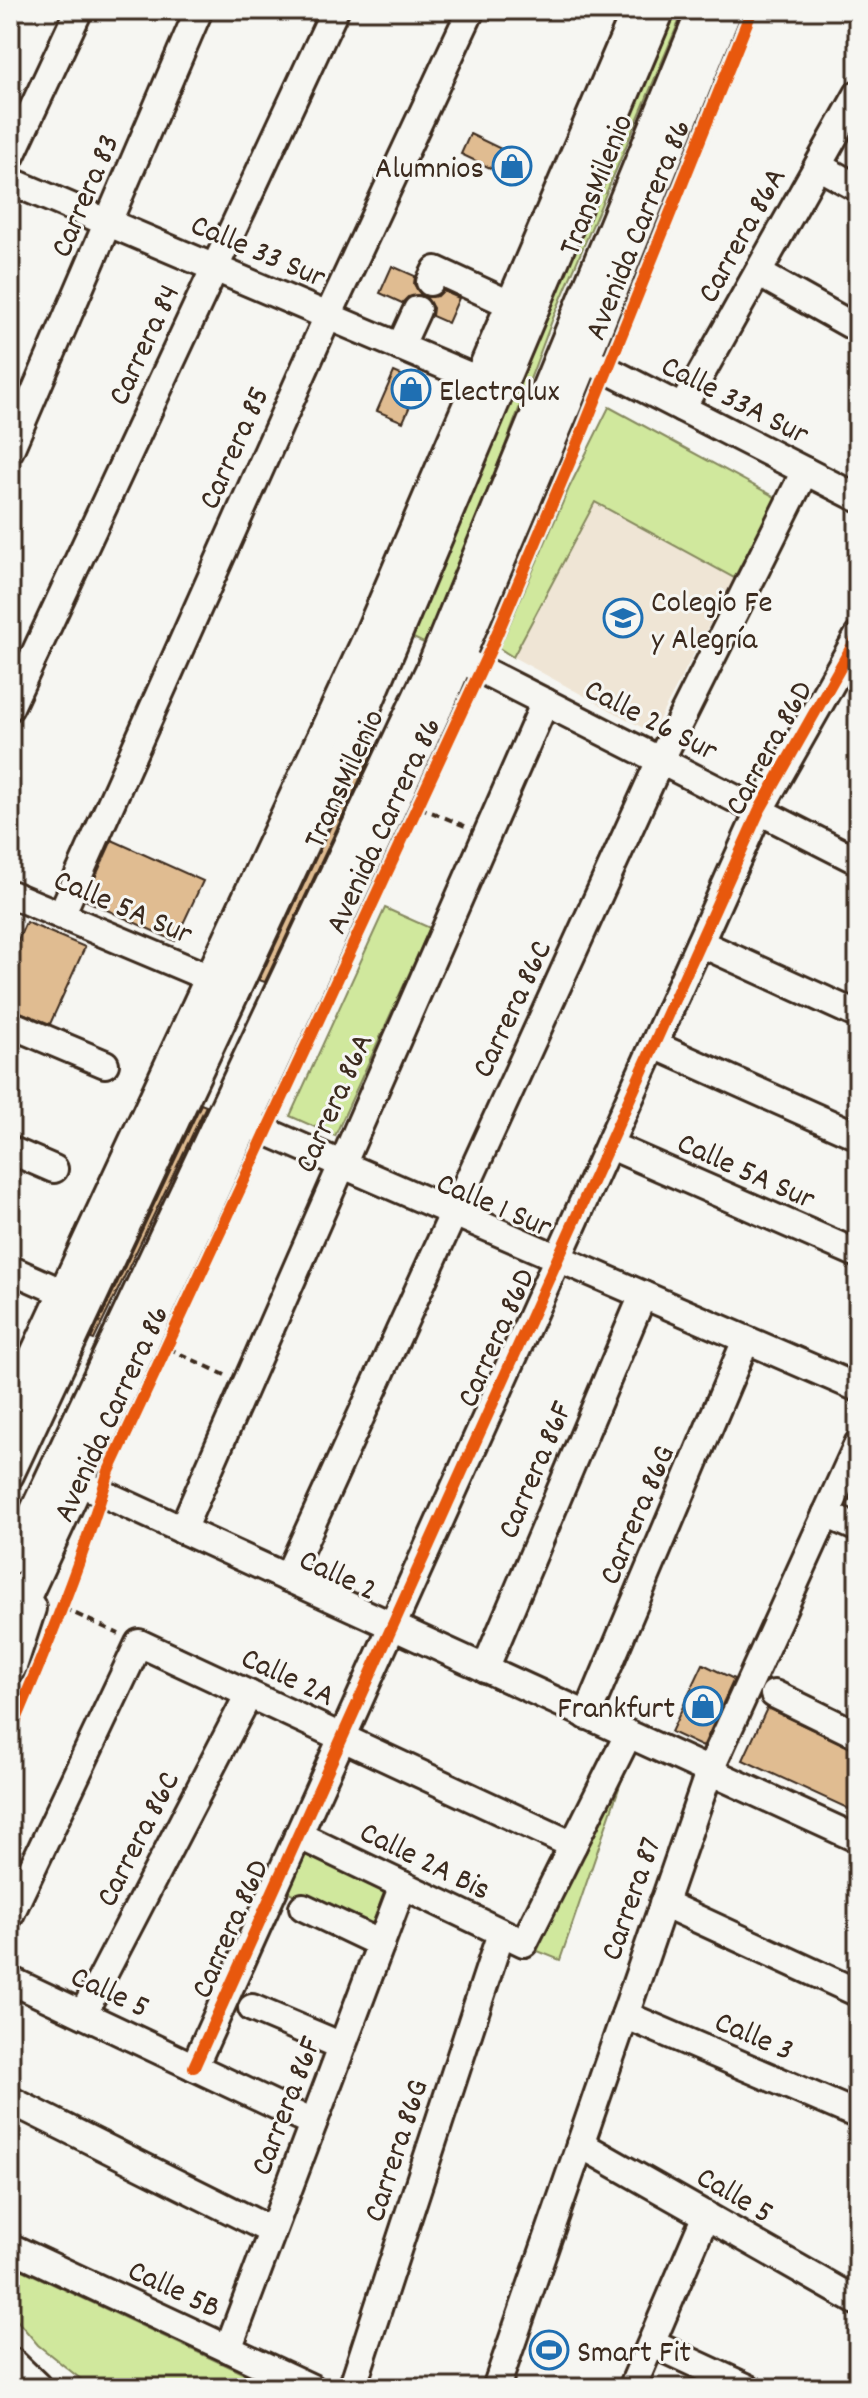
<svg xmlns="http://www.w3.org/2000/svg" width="868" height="2398" font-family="Dekko,sans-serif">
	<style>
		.built { fill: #efe5d5 }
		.green { fill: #d0e89d; stroke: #86895e; stroke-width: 2 }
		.building { fill: #e0bc91; stroke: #3b2a1e; stroke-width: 2 }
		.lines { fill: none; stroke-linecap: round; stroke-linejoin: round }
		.minor-casing { stroke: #3b2a1e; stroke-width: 32 }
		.major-casing { stroke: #3b2a1e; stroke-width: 38 }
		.path { stroke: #3b2a1e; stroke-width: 4; stroke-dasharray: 8 6; stroke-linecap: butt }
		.minor { stroke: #f6f6f2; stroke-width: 26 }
		.major { stroke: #f6f6f2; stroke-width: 32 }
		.cycleway-casing { stroke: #f6f6f2; stroke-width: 17 }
		.cycleway { stroke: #e8590c; stroke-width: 12 }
		.labels { text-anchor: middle; stroke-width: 6; stroke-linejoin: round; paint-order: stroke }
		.poi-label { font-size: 32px; fill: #3b2a1e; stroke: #f6f6f2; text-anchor: start }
		.street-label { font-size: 32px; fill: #3b2a1e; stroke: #f6f6f2 }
	</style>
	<rect width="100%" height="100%" fill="#f6f6f2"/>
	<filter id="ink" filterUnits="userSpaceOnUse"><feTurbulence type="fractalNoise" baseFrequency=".0125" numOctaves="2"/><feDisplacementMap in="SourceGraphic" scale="16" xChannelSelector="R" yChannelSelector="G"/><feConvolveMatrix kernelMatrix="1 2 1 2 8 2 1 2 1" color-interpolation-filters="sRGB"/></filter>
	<g filter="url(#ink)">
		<path class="built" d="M595,502L734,578L652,733L513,657Z"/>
		<g class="green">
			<path d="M677,10H684L553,318L430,646L411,637Z"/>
			<path d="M609,407L777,498L734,578L595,502L513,657L499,648L569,488Z"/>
			<path d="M385,908L430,928L335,1136L290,1116Z"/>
			<path d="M629,1759L560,1960L530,1948Z"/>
			<path d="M304,1852L389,1888L372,1927L287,1891Z"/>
			<path d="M10,2264L274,2388H92L38,2345L10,2312Z"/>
		</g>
		<g class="building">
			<path d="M470,134L524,160L515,180L461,154Z"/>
			<path d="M392,266L415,276L414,284L421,295L408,297L402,303L380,293Z"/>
			<path d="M443,291L459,298L448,323L432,316L433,308L426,297L438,296Z"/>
			<path d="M394,372L420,383L403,422L377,411Z"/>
			<path d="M370,742L376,745L265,982L259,980Z"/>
			<path d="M112,840L203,881L175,941L85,900Z"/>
			<path d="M26,922L85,947L50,1024L10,1008V958Z"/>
			<path d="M201,1104L206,1106L94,1340L91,1339Z"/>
			<path d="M703,1664L734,1679L703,1747L671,1732Z"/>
			<path d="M767,1708L858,1751V1813L743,1760Z"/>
		</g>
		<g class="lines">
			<defs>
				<g id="minor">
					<path d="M10,158L79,10"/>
					<path d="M818,166L858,188"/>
					<path d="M10,181L481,381"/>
					<path d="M758,273L858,329"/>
					<path d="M430,282L436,270L514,306"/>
					<path d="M400,347L417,310"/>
					<path d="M584,358L858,498"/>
					<path d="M682,408L858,94"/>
					<path d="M10,450L199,10"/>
					<path d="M458,658L858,861"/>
					<path d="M10,707L335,10"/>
					<path d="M10,894L212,979"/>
					<path d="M61,915L328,316L471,10"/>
					<path d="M700,943L858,1015"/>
					<path d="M10,1024L105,1064"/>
					<path d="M654,1045L858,1136"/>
					<path d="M244,1122L858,1388"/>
					<path d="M609,1145L858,1254"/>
					<path d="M10,1150L54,1169"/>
					<path d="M10,1269L66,1294"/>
					<path d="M10,1475L355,737L661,10"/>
					<path d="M78,1482L858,1839"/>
					<path d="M826,1514L858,1528"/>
					<path d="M182,1530L545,702"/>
					<path d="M10,1561L430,668L701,10"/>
					<path d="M287,1578L660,761L805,471"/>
					<path d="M485,1669L643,1295"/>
					<path d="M774,1694L858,1735"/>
					<path d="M587,1716L746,1340"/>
					<path d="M298,1835L524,1943L628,1735"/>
					<path d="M663,1903L858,1993"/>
					<path d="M303,1907L381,1944"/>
					<path d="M10,1915L139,1643L573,1845"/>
					<path d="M10,1980L313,2123"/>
					<path d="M252,2008L342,2046"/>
					<path d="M83,2014L249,1694"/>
					<path d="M625,2015L858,2115"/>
					<path d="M194,2067L759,811L858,636"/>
					<path d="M10,2100L272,2231"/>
					<path d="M580,2144L858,2302"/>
					<path d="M10,2247L312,2388"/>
					<path d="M653,2344L748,2388"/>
					<path d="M228,2349L403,1885"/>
					<path d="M352,2388L501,1933"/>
					<path d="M496,2388L709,1772L858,1444"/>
					<path d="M632,2388L706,2215"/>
				</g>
				<g id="major">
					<path d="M10,1412L368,642L639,10"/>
					<path id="s1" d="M10,1627L442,694L564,406L725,10"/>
					<path d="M10,1666L29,1608"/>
					<path d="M10,2364L35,2388"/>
				</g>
			</defs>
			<use href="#minor" class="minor-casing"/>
			<use href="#major" class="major-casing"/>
			<g class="path">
				<path d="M419,807L465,826"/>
				<path d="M168,1348L225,1375"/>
				<path d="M63,1608L119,1634"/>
			</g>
			<use href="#minor" class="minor"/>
			<use href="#major" class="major"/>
			<defs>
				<g id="cycleway">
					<path d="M10,1734C47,1647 82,1561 109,1471L491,648L584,428L752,10"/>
					<path d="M194,2067L759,811L858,636"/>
				</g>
			</defs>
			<use href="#cycleway" class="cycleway-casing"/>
			<use href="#cycleway" class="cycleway"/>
		</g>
	</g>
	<defs>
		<symbol id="shop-ring" viewBox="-11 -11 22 22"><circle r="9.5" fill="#f6f6f2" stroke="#1f6fb2" stroke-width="1.5"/><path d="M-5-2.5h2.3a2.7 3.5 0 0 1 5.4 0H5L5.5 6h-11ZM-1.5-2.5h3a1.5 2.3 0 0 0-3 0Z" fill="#1f6fb2"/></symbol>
		<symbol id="school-ring" viewBox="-11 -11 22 22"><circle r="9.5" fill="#f6f6f2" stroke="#1f6fb2" stroke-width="1.5"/><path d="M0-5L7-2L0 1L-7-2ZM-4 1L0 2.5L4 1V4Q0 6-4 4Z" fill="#1f6fb2"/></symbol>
		<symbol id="stadium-ring" viewBox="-11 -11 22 22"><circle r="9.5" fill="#f6f6f2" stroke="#1f6fb2" stroke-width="1.5"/><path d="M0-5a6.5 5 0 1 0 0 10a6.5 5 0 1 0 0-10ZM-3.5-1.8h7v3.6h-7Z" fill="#1f6fb2"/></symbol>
	</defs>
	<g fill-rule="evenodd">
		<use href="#shop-ring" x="490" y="144" width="44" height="44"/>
		<use href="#shop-ring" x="389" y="367" width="44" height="44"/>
		<use href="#school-ring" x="601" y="596" width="44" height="44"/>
		<use href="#shop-ring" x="681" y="1684" width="44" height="44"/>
		<use href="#stadium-ring" x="527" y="2328" width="44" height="44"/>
	</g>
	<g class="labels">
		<g class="poi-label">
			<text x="484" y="177" text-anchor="end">Alumnios</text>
			<text x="439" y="400">Electrqlux</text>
			<text x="651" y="611">Colegio Fe<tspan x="651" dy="37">y Alegría</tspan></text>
			<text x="675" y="1717" text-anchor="end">Frankfurt</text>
			<text x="577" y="2361">Smart Fit</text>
		</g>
		<g class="street-label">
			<text transform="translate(594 184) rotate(-68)" y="11">TransMilenio</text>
			<text transform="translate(83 195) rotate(-67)" y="11">Carrera 83</text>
			<text dy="11" stroke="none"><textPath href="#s1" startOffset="1532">Avenida Carrera 86</textPath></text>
			<text transform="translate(740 234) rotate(-61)" y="11">Carrera 86A</text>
			<text transform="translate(259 249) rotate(23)" y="11">Calle 33 Sur</text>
			<text transform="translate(142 344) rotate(-65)" y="11">Carrera 84</text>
			<text transform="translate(736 398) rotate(27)" y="11">Calle 33A Sur</text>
			<text transform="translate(232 447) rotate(-66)" y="11">Carrera 85</text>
			<text transform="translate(652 718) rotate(27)" y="11">Calle 26 Sur</text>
			<text transform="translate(767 747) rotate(-61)" y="11">Carrera 86D</text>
			<text transform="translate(342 778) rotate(-65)" y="11">TransMilenio</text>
			<text dy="11" stroke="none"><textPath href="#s1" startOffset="884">Avenida Carrera 86</textPath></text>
			<text transform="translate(124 905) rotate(23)" y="11">Calle 5A Sur</text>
			<text transform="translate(510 1008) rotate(-65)" y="11">Carrera 86C</text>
			<text transform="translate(332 1102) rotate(-66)" y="11">Carrera 86A</text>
			<text transform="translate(747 1169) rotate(24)" y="11">Calle 5A Sur</text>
			<text transform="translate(495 1203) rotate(23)" y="11">Calle 1 Sur</text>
			<text transform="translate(494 1337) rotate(-66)" y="11">Carrera 86D</text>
			<text dy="11" stroke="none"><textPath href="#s1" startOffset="236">Avenida Carrera 86</textPath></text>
			<text transform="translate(533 1469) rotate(-67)" y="11">Carrera 86F</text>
			<text transform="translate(635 1514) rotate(-67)" y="11">Carrera 86G</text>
			<text transform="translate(339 1573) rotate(25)" y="11">Calle 2</text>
			<text transform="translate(289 1675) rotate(25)" y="11">Calle 2A</text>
			<text transform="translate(136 1838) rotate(-63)" y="11">Carrera 86C</text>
			<text transform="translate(426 1859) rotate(26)" y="11">Calle 2A Bis</text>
			<text transform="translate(629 1898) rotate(-71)" y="11">Carrera 87</text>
			<text transform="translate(228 1928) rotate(-66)" y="11">Carrera 86D</text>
			<text transform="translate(111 1990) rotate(25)" y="11">Calle 5</text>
			<text transform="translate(755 2034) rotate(23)" y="11">Calle 3</text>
			<text transform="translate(284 2105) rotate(-69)" y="11">Carrera 86F</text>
			<text transform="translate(394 2150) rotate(-72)" y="11">Carrera 86G</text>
			<text transform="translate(736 2193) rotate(30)" y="11">Calle 5</text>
			<text transform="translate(175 2287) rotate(25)" y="11">Calle 5B</text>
		</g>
	</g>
	<rect width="868" height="2398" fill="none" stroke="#f6f6f2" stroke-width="40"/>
	<rect x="20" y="20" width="828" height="2358" fill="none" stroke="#3b2a1e" stroke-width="3" filter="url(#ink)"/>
</svg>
